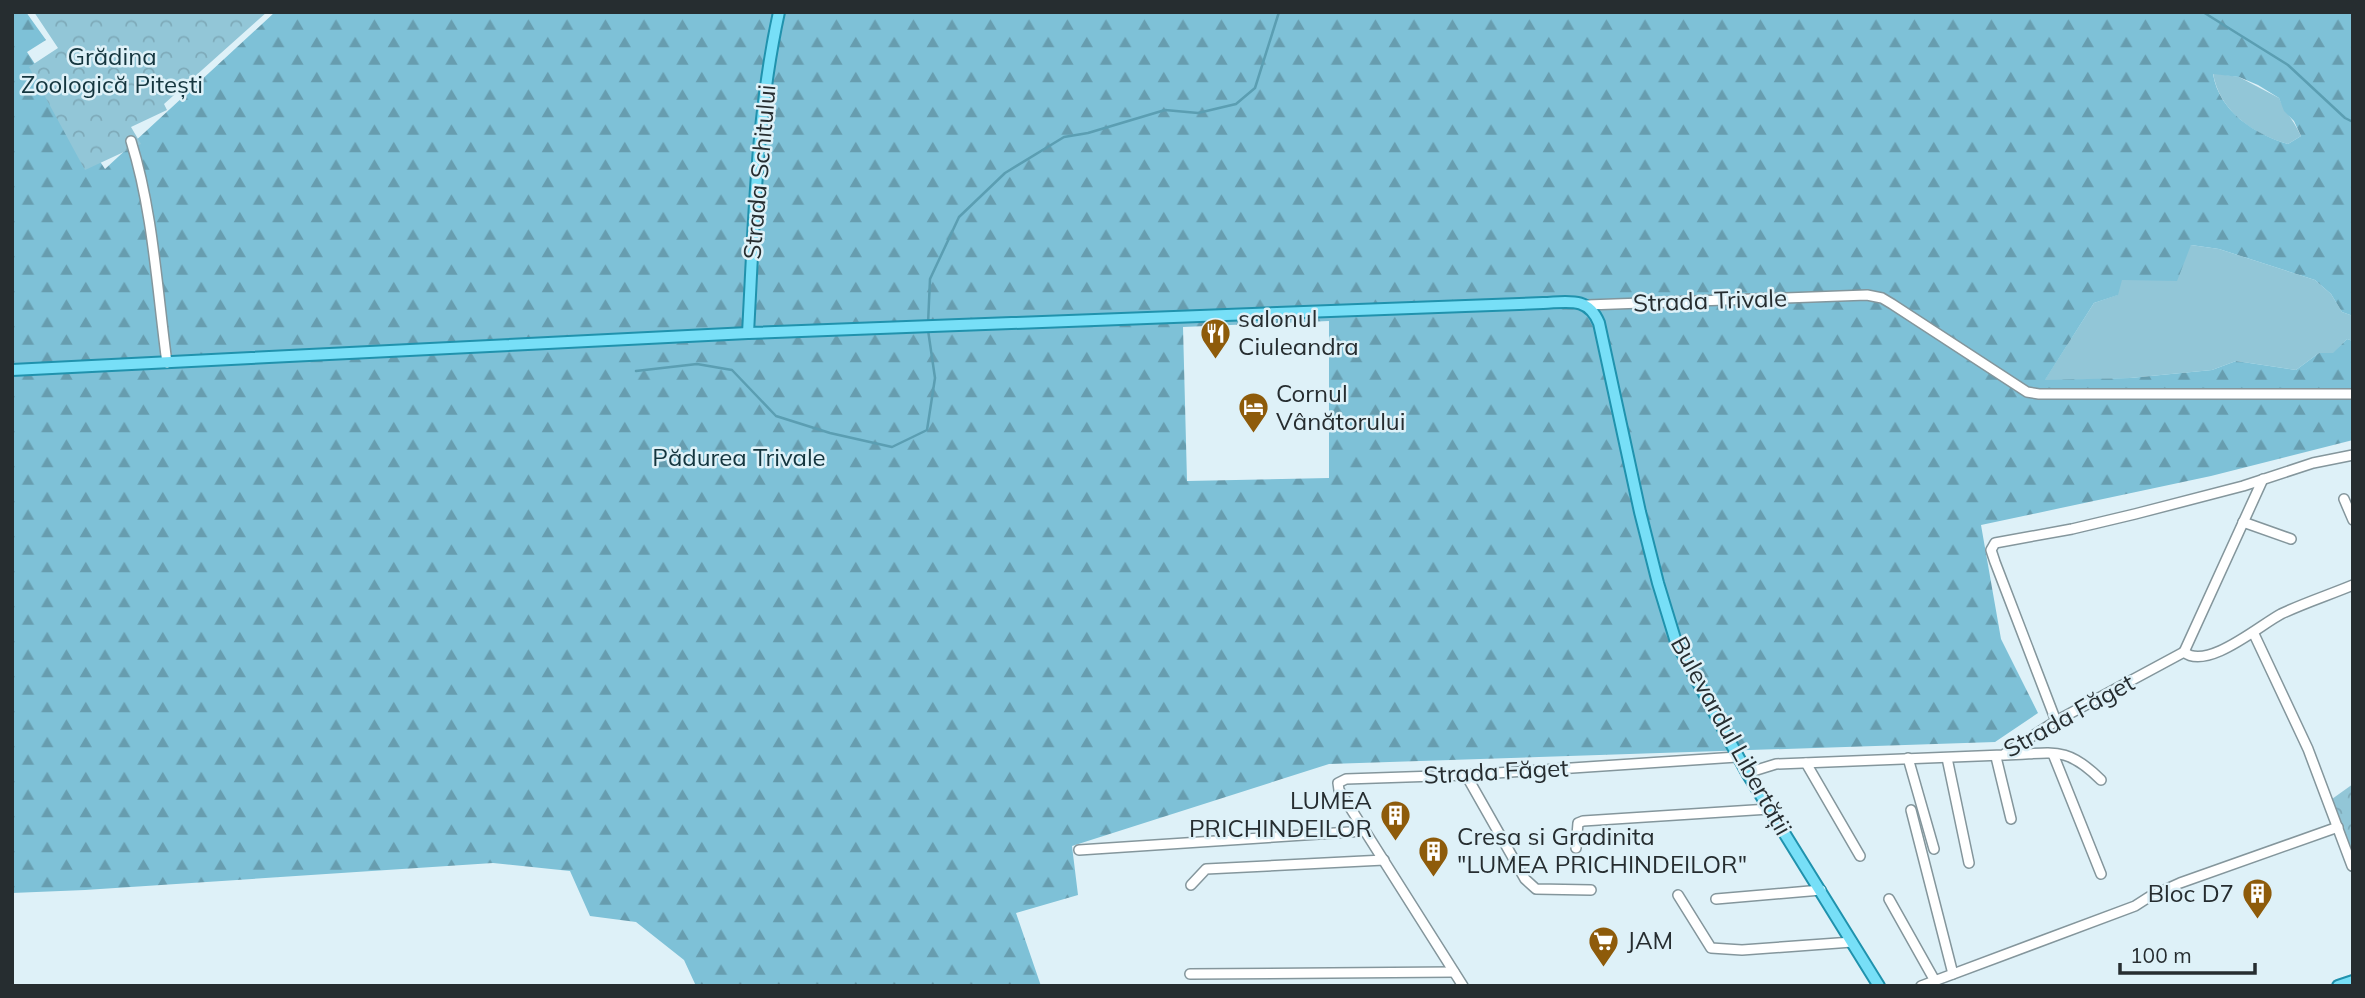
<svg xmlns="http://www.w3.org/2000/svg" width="2365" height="998" font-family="Mulish,sans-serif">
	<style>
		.grass { fill: #92c6d7 }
		.forest { fill: url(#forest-firs); fill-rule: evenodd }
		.park { fill: url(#park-crowns) }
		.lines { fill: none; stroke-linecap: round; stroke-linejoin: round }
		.stream { stroke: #5b9eb2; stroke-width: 2.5 }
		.minor-casing { stroke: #84969c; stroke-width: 12 }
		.major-casing { stroke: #2092ad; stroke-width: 14 }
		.minor { stroke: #fff; stroke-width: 9 }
		.major { stroke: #77dff7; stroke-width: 10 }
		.labels { text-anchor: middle; stroke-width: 5; stroke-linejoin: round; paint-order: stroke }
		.park-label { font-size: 24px; fill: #14353e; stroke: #def1f8 }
		.street-label { font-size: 24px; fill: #262d30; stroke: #def1f8 }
		.poi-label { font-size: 24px; fill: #262d30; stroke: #def1f8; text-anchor: start }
	</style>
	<defs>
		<pattern id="forest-firs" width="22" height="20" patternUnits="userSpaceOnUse" patternTransform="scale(1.75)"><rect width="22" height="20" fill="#7ec1d7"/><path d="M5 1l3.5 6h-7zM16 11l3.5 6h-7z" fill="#679daf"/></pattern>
		<pattern id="park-crowns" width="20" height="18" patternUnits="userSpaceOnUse" patternTransform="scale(1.75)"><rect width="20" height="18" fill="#92c6d7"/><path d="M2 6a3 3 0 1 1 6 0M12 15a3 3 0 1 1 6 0" fill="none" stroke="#7eaab9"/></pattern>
	</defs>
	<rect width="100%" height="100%" fill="#def1f8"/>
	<g class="grass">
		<path d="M2213,73L2239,77L2279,98C2285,112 2295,122 2301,136L2288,144C2253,134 2219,111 2213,73Z"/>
		<path d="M2191,245L2219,249L2315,280L2331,294L2342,312L2353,316V341L2347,339L2333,354L2319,353L2296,370L2236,361L2212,370L2130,378L2044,381L2094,303L2117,295L2121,280Z"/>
	</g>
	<path class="forest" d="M12,12H26L46,40L27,52L105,169L275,12H2353V316L2342,312L2331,294L2315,280L2219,249L2191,245L2177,281L2122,280L2118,295L2094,303L2045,380L2130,378L2212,370L2236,361L2296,370L2319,353H2333L2347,339L2353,341V440L2211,476L1981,525L2001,639L2038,713L1995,742L1329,764L1072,846L1078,895L1016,913L1041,986H696L684,960L636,922L590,916L570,871L493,863L85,890L12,893ZM2213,74L2239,77L2258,85L2279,98L2284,111L2294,121L2301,136L2288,144C2254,134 2219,111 2213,74ZM1329,321V478L1187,481L1183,327Z"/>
	<g class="park">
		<path d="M34,12H267L164,104L167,110L131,127L141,144L85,170L29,67L58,48Z"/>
		<path d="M2353,784V859H2352L2332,799Z"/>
	</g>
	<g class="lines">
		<g class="stream">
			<path d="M2203,12L2288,65L2345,118L2353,122"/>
			<path d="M928,324L930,279L959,217L1005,173L1064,137L1088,133L1165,110L1198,113L1236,104L1255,88L1279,12"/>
			<path d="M636,371L697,364L732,370L776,416L830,433L892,447L927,430L935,378L928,330"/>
		</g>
		<defs>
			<g id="minor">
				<path d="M131,141C153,211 157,289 167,363"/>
				<path d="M1587,305L1867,295L1882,298L1892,304L2027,392L2039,394H2353"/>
				<path d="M2344,499L2353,520"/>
				<path d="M2243,522L2291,539"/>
				<path d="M2254,634L2308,749L2352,866"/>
				<path d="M2184,652L2263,479"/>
				<path d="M2184,652C2207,671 2260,625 2281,614C2304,603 2329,595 2353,585"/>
				<path d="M2056,721L1995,562L1991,550L1995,543L2072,529L2135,514L2243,486L2313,463L2353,455"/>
				<path d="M2053,754L2101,874"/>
				<path d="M2005,755C2052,754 2065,744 2101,780"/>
				<path d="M1996,757L2011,819"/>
				<path d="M1908,758L1934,849"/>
				<path d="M1947,758L1969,863"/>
				<path d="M1806,763L1860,856"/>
				<path d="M1747,773L1776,764L2003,755L2056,721L2184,652"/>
				<path d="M1466,775L1525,879L1536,889L1591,890"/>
				<path d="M1911,810L1953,974"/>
				<path d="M1576,848L1578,823L1583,821L1769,809"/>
				<path d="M1079,850L1365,831"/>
				<path d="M1191,885L1206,869L1384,860"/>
				<path d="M1678,895L1711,948L1742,950L1852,942"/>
				<path d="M1716,899L1821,890"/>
				<path d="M1889,899L1935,981"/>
				<path d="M1190,974L1454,972"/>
				<path d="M1463,986L1339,790L1338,783L1346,779L1466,775L1737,757"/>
				<path d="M1921,986L2135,906L2149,897L2180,883L2338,827"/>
			</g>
			<g id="major">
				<path d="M748,333C754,226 756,117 779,12"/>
				<path d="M12,370L748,333L1543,303C1568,302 1588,296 1599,323L1640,512L1658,583L1676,642L1747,773L1879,986"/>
				<path d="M2338,986L2353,981"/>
			</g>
		</defs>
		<use href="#minor" class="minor-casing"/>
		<use href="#major" class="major-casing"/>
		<use href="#minor" class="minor"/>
		<use href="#major" class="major"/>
	</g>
	<defs>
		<symbol id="restaurant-pin" viewBox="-11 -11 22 30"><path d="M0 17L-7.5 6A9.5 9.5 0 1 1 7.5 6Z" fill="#8e5b0a" stroke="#def1f8"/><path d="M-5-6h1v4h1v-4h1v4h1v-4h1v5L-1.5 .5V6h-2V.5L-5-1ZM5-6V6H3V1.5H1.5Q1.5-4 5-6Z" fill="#fff"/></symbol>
		<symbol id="hotel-pin" viewBox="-11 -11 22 30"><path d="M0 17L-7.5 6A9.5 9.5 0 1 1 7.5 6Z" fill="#8e5b0a" stroke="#def1f8"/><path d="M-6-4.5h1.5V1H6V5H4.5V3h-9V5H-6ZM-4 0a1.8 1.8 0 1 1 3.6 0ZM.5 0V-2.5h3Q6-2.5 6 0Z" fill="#fff"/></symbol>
		<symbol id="building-pin" viewBox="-11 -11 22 30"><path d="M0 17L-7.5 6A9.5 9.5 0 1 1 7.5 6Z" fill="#8e5b0a" stroke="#def1f8"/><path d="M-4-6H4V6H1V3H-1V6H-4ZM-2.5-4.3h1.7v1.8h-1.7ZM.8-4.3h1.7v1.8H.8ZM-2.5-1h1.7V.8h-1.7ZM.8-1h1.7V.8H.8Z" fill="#fff"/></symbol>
		<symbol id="supermarket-pin" viewBox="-11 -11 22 30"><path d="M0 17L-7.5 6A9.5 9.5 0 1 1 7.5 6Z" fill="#8e5b0a" stroke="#def1f8"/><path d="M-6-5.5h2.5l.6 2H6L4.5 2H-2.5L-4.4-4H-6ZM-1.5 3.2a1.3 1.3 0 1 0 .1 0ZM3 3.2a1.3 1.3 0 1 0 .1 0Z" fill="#fff"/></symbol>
	</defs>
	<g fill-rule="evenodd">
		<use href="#restaurant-pin" x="1198" y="316" width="35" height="47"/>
		<use href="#hotel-pin" x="1236" y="390" width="35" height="47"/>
		<use href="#building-pin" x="1378" y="798" width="35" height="47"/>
		<use href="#building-pin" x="1416" y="834" width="35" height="47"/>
		<use href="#building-pin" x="2240" y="876" width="35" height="47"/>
		<use href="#supermarket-pin" x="1586" y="924" width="35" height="47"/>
	</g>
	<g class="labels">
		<g class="park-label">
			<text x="112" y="65">Grădina<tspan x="112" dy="28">Zoologică Pitești</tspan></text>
			<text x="739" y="466">Pădurea Trivale</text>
		</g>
		<g class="street-label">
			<text transform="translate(760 172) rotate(-85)" y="8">Strada Schitului</text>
			<text transform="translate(1710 301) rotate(-2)" y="8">Strada Trivale</text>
			<text transform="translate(2069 716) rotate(-29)" y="8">Strada Făget</text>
			<text transform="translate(1731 736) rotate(61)" y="8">Bulevardul Libertății</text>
			<text transform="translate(1496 772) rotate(-3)" y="8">Strada Făget</text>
		</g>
		<g class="poi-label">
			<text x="1238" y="327">salonul<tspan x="1238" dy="28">Ciuleandra</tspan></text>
			<text x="1276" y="402">Cornul<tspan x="1276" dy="28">Vânătorului</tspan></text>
			<text x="1372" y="809" text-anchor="end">LUMEA<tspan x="1372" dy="28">PRICHINDEILOR</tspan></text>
			<text x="1457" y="845">Cresa si Gradinita<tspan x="1457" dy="28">"LUMEA PRICHINDEILOR"</tspan></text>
			<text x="2234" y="902" text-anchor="end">Bloc D7</text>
			<text x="1627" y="949">JAM</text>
		</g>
	</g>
	<rect width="2365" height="998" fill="none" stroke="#262d30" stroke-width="28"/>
	<path d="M2120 963v10h135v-10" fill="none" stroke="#262d30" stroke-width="3.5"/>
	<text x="2130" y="963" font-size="21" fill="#262d30" stroke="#def1f8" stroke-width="5" paint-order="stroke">100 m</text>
</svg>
